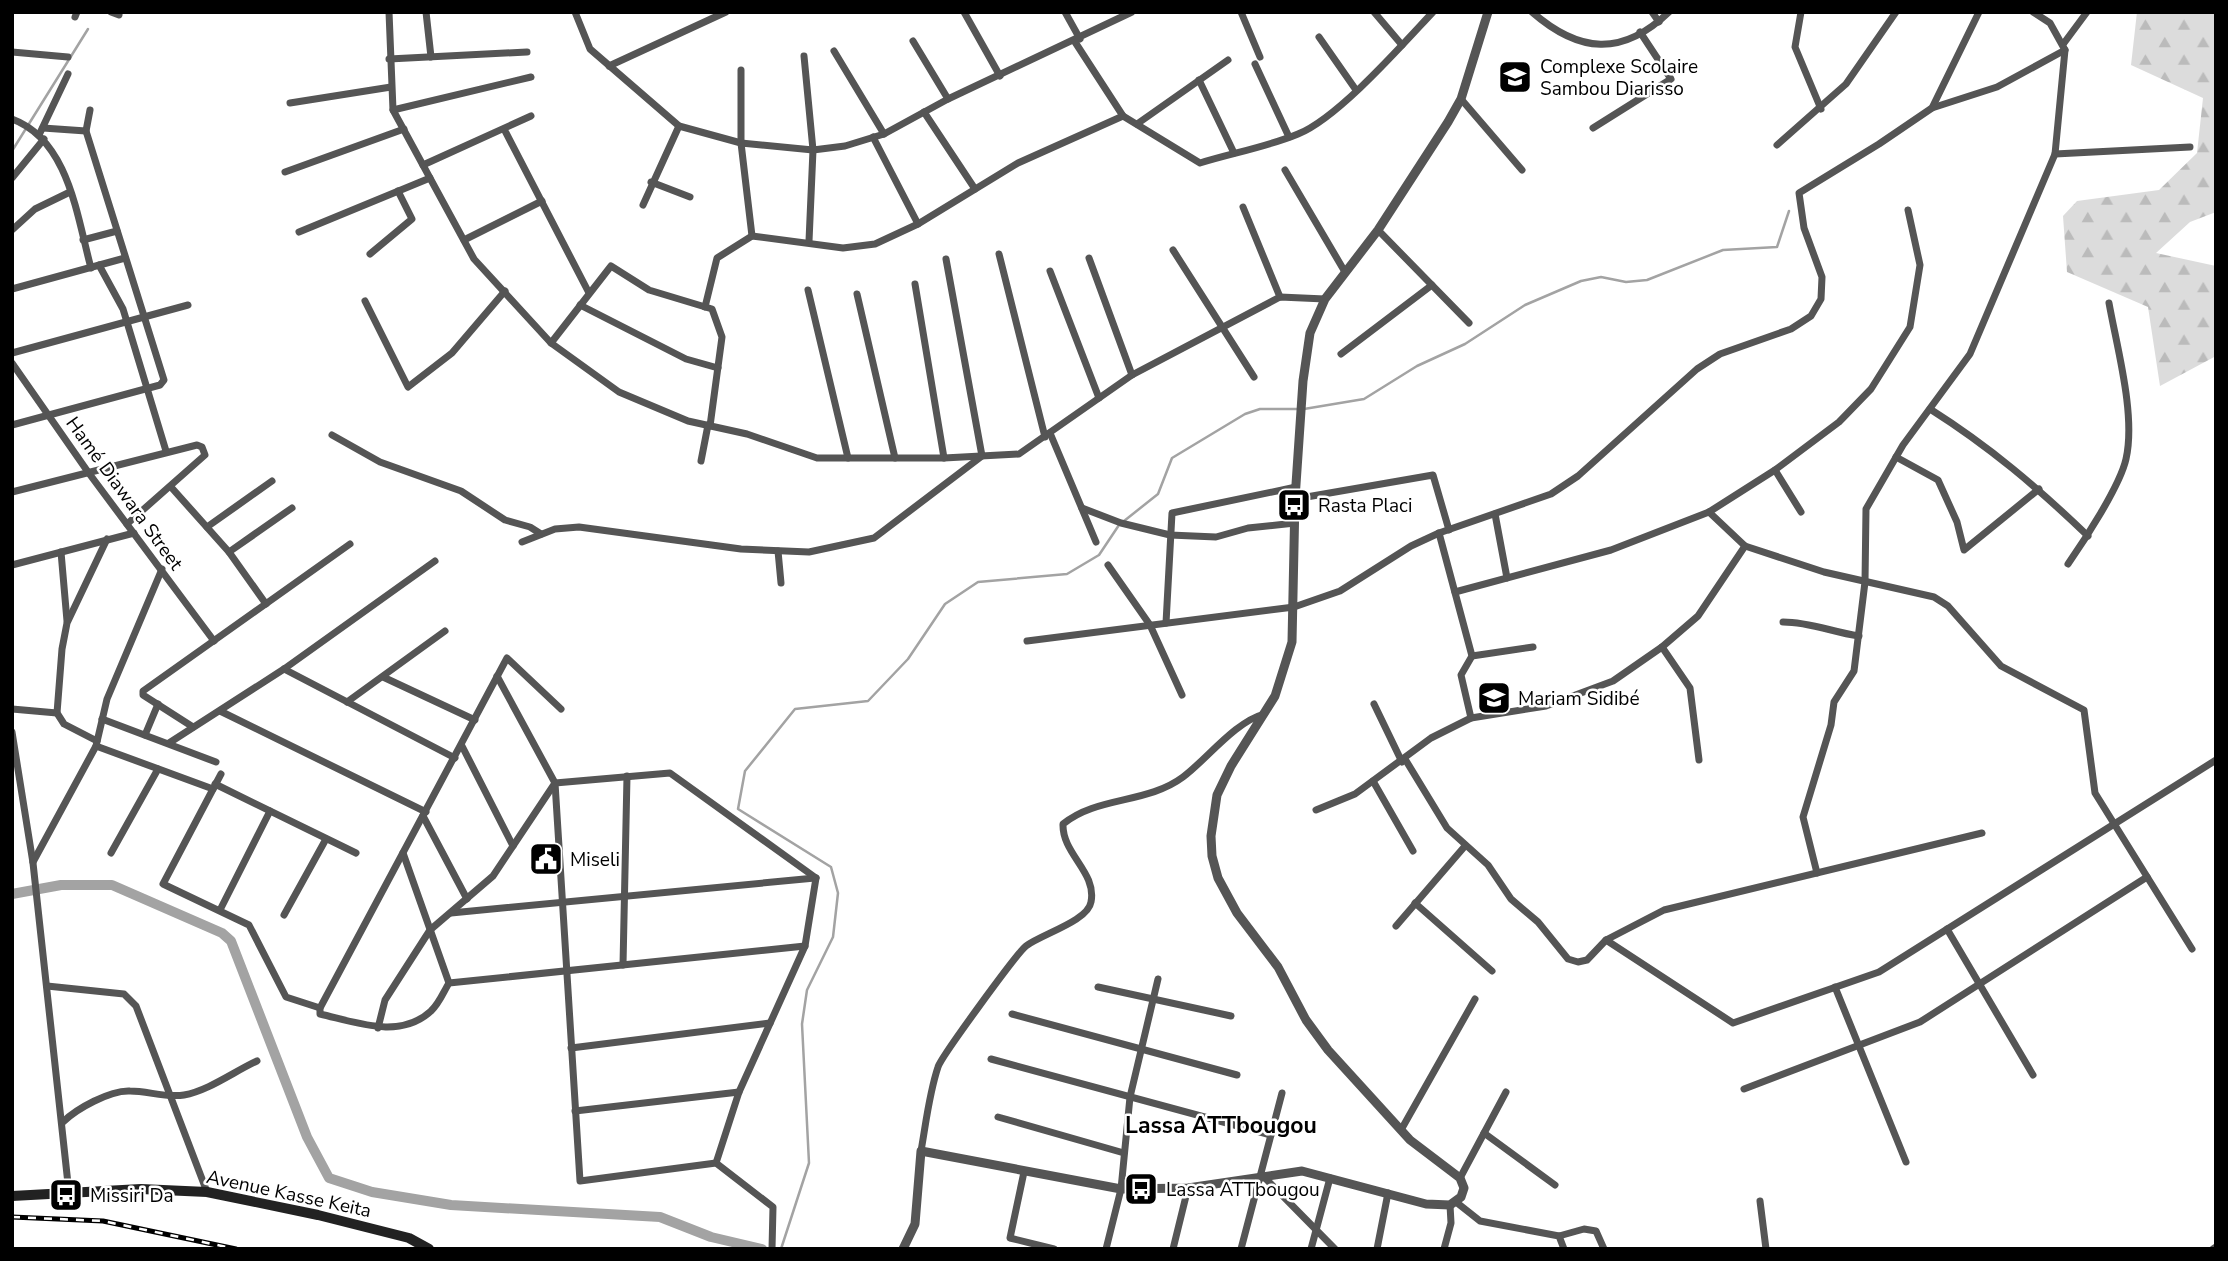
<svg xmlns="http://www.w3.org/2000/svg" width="2228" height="1261" font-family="'Nunito Sans',sans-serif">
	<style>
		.forest { fill: url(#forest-firs) }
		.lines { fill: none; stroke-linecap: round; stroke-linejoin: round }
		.stream { stroke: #a3a3a3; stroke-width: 2.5 }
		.canal { stroke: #a3a3a3; stroke-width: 10 }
		.minor { stroke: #555; stroke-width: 7 }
		.tertiary { stroke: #555; stroke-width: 9 }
		.secondary { stroke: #222; stroke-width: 10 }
		.rail-casing { stroke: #000; stroke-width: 5 }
		.rail { stroke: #fff; stroke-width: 2.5; stroke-dasharray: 8; stroke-linecap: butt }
		.labels { text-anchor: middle; stroke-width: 5; stroke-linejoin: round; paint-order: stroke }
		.poi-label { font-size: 19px; fill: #000; stroke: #fff; text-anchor: start }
		.street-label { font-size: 19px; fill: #000; stroke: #fff }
		.quarter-label { font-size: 23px; font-weight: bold; fill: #000; stroke: #fff }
	</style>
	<defs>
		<pattern id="forest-firs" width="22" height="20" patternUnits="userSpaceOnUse" patternTransform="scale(1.75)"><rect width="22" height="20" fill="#dcdcdc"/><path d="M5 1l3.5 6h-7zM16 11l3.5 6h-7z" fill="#bbb"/></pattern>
	</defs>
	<rect width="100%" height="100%" fill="#fff"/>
	<path class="forest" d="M2137,12H2216V212L2190,222L2156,253L2216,266V356L2160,386L2148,307L2067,272L2063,216L2077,201L2159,190L2197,153L2203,98L2131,65Z"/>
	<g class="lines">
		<g class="stream">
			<path d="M12,151L88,29"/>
			<path d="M1304,409L1364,399L1417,366L1465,344L1525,305L1581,281L1601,277L1626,282L1647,280L1723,250L1777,247L1789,211"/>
			<path d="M1124,521L1158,494L1172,458L1245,414L1260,409H1298"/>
			<path d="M781,1249L809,1163L802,1024L807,990L833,937L838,893L831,867L738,809L745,771L795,709L868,701L908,659L945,604L978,582L1067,574L1099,555L1119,525"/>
		</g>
		<path class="canal" d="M12,894L61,885H112L222,933L231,941L307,1137L329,1178L372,1192L451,1205L660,1217L711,1237L762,1249"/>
		<g class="minor">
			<path d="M111,12L119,15"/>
			<path d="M389,12L393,110L474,259L551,343L619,392L688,421L747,434L817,458H944L1019,454L1132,375L1280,297L1325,299"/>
			<path d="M426,12L431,57"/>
			<path d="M575,12L590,49L679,126L741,143L813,150L845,146L884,134L948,99L1132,12"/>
			<path d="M964,12L1000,76"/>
			<path d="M1065,12L1080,39"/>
			<path d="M1241,12L1260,57"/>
			<path d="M1374,12L1402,45"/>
			<path d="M1532,12C1579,53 1622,57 1669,12"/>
			<path d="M1652,12L1659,22"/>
			<path d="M1801,12L1795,47L1821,109"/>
			<path d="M75,17L77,12"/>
			<path d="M1319,37L1356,90"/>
			<path d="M913,41L948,99"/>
			<path d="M1075,42L1123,116L1200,163C1232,153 1267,147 1298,134C1338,118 1402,45 1433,12"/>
			<path d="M2064,43L2087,12"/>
			<path d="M834,51L884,134"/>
			<path d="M12,52L68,57"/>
			<path d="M804,56L813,150L809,241"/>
			<path d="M389,59L527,52"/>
			<path d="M1255,64L1289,137"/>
			<path d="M609,66L726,12"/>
			<path d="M741,70V143L752,236"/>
			<path d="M1199,80L1234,153"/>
			<path d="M1461,99L1522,170"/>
			<path d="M290,103L391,87"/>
			<path d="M1932,108L1997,87L2065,50"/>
			<path d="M393,110L531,77"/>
			<path d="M924,112L975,189"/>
			<path d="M12,119C69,140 77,217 91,268"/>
			<path d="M1137,124L1228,60"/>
			<path d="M43,128L86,131"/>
			<path d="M1593,128L1671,79L1640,32"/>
			<path d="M504,129L589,293"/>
			<path d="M39,135L68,74"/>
			<path d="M873,137L918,224"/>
			<path d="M1777,145L1846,84L1896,12"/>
			<path d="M2055,154L2190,147"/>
			<path d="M423,165L531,116"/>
			<path d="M1285,170L1345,272"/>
			<path d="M285,172L404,129"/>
			<path d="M12,178L44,139"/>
			<path d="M651,182L690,197"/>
			<path d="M643,205L679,126"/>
			<path d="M1243,207L1280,297"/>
			<path d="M12,230L35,209L70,192"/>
			<path d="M1378,230L1469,323"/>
			<path d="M299,232L430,178"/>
			<path d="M83,240L117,231"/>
			<path d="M464,240L542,201"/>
			<path d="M1173,250L1254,377"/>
			<path d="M370,254L412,219L398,191"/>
			<path d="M999,254L1045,437"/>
			<path d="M1089,258L1132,375"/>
			<path d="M99,265L123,309L166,451"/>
			<path d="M1050,271L1099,398"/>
			<path d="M915,284L944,458"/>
			<path d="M12,289L125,258"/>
			<path d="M808,290L848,458"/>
			<path d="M857,294L895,458"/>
			<path d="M365,301L408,387L452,353L505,291"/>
			<path d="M580,305L686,359L718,368"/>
			<path d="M705,307L717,258L752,236L843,248L875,244L918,224L1018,163L1123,116"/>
			<path d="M551,343L611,266L649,290L712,309L722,337L710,426"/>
			<path d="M12,353L188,305"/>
			<path d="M1341,354L1432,285"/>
			<path d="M12,363L88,472L214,641"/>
			<path d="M1930,409C1990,447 2037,487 2088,536"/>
			<path d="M12,425L160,385L164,380L86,131L90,110"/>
			<path d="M1050,433L1096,542"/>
			<path d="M332,435L380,462L461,491L505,520L530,527L541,534"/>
			<path d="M1896,457L1938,480L1957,522L1964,550L2039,489"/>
			<path d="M701,461L708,425"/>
			<path d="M1775,470L1801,512"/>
			<path d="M171,487L229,552L266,604"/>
			<path d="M12,492L197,445L202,447L205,455L127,524"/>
			<path d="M1295,499L1433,475L1449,530"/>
			<path d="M1082,508L1121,523L1170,535L1216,537L1248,528L1295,523"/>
			<path d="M1709,512L1745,546L1824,572L1934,597L1948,606L2001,666L2084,710L2095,793L2192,949"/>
			<path d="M1495,514L1507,578"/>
			<path d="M207,527L272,481"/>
			<path d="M1439,533L1472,656L1461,675L1471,718"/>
			<path d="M522,542L555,529L579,527L741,549L809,552L874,538L982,456L946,259"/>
			<path d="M778,551L781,583"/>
			<path d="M61,552L67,621"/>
			<path d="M229,552L292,508"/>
			<path d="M2068,564C2084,541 2120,486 2126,459C2136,415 2117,348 2109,303"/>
			<path d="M12,565L134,533"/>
			<path d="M1108,565L1150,625L1182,695"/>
			<path d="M1455,592L1611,550L1709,512L1775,470L1839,422L1871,389L1910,327L1920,265L1908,210"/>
			<path d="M1783,622C1810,622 1832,632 1859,636"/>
			<path d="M1166,623L1172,513L1296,487"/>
			<path d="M1027,641L1294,607L1340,591L1411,546L1439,533L1551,494L1578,476L1697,369L1720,354L1791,329L1811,316L1821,299L1822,277L1804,228L1799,193L1879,144L1932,108L1979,12"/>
			<path d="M1662,647L1690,688L1699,760"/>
			<path d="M1472,656L1533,647"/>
			<path d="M284,669L455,758"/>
			<path d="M383,677L475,720"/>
			<path d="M347,702L445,631"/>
			<path d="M1374,704L1402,762"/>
			<path d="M12,709L57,713"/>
			<path d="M220,711L426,812"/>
			<path d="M102,719L216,762"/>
			<path d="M193,727L143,695V691L350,544"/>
			<path d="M12,732L33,863L69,1193"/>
			<path d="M145,735L158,704"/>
			<path d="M97,741L64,724L57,713L62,649L67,623L107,539"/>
			<path d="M169,743L284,669L435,561"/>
			<path d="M96,746L213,789"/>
			<path d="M462,746L513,846"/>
			<path d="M1405,759L1447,828L1488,865L1511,899L1538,922L1568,959L1578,962L1587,960L1606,940L1664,910L1982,833"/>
			<path d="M221,774L163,884L249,925L286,997L320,1008"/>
			<path d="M1373,781L1413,851"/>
			<path d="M215,784L356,853"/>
			<path d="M1316,810L1355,794L1431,738L1471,718L1546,706L1613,681L1662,647L1698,616L1745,546"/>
			<path d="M423,816L467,899"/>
			<path d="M111,853L158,769"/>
			<path d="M403,853L449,983"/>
			<path d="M33,862L96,746L107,699L162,569"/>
			<path d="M1817,873L1803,817L1831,725L1834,702L1854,671L1865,582L1866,509L1903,445L1970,354L2055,154L2065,50L2050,23L2033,12"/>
			<path d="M1415,903L1492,971"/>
			<path d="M220,910L270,811"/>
			<path d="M451,913L815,878"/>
			<path d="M284,915L326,839"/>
			<path d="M1396,926L1465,846"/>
			<path d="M1947,929L2033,1075"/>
			<path d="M1606,940L1733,1023L1879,972L2216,760"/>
			<path d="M623,965L627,776"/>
			<path d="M449,983C444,991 439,1004 431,1011C400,1040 355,1022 320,1014V1008L507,658L561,709"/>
			<path d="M449,983L805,946"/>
			<path d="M47,986L124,994L136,1006L207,1192"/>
			<path d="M1098,987L1231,1016"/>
			<path d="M1835,987L1906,1162"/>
			<path d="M1012,1014L1237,1075"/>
			<path d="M378,1028L385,1000L430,930L493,876L555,783L497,676"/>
			<path d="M571,1048L770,1023"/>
			<path d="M991,1059L1271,1135"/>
			<path d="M1744,1089L1920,1022L2147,877"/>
			<path d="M575,1111L739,1092"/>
			<path d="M998,1117L1124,1153"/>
			<path d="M63,1122C76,1109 110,1090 130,1091C148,1091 166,1098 184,1095C208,1091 235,1071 257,1061"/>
			<path d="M1401,1130L1475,999"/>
			<path d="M1484,1133L1555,1185"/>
			<path d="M921,1151C926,1123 929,1094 938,1067C941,1057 1017,953 1026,946C1042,934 1088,921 1091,902C1097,872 1062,854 1063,824C1097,796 1147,804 1183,777C1207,759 1235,722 1264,714"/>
			<path d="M716,1163L739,1092L805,946L816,878"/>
			<path d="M1024,1172L1010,1238L1054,1249"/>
			<path d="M1263,1176L1335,1249"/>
			<path d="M1460,1178L1506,1092"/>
			<path d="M1760,1201L1766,1249"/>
			<path d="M1456,1202L1480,1221L1559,1236L1564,1249"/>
			<path d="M1559,1236L1584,1229L1596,1231L1604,1249"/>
			<path d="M772,1249L773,1207L716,1163L580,1181L555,783L670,773L816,878"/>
			<path d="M1106,1249L1121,1189L1130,1097L1158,979"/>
			<path d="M1173,1249L1188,1188"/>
			<path d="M1241,1249L1282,1093"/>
			<path d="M1311,1249L1330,1178"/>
			<path d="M1377,1249L1388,1193"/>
			<path d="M1444,1249L1451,1223L1450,1205"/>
			<path d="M2213,1249L2216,1247"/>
		</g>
		<path class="tertiary" d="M903,1249L915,1224L921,1151L1121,1189L1188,1188L1302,1171L1426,1204L1450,1205L1461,1197L1464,1188L1460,1178L1410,1140L1328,1050L1306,1020L1278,967L1237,913L1218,878L1212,856L1211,836L1217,795L1231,766L1275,696L1292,642L1295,499L1303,381L1310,333L1325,299L1378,230L1448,122L1461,99L1488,12"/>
		<path class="secondary" d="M12,1196L141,1189L207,1192L318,1215L409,1238L429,1249"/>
		<defs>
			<path id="rail" d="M12,1217L103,1221L236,1249"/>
		</defs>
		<use href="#rail" class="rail-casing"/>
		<use href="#rail" class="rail"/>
	</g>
	<defs>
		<symbol id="school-square" viewBox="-11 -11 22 22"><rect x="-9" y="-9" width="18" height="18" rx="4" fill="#000" stroke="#fff"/><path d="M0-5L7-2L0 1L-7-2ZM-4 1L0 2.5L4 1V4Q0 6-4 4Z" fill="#fff"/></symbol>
		<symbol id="bus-square" viewBox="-11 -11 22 22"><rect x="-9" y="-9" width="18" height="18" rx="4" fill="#000" stroke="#fff"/><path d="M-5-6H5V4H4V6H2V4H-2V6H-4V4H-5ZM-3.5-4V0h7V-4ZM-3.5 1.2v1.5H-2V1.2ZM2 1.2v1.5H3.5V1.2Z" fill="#fff"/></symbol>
		<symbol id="civic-square" viewBox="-11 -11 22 22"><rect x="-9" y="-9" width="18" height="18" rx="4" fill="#000" stroke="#fff"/><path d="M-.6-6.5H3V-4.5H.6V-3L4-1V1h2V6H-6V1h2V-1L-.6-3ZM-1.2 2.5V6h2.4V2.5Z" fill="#fff"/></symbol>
	</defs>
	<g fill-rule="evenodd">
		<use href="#school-square" x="1496" y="58" width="38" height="38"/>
		<use href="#bus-square" x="1275" y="486" width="38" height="38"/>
		<use href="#school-square" x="1475" y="679" width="38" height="38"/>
		<use href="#civic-square" x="527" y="840" width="38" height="38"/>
		<use href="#bus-square" x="1122" y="1170" width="38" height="38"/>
		<use href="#bus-square" x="47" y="1176" width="38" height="38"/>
	</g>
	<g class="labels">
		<g class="poi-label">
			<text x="1540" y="73">Complexe Scolaire<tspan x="1540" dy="22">Sambou Diarisso</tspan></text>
			<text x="1318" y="512">Rasta Placi</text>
			<text x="1518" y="705">Mariam Sidibé</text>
			<text x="570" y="866">Miseli</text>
			<text x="1166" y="1196">Lassa ATTbougou</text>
			<text x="90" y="1202">Missiri Da</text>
		</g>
		<g class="street-label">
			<text transform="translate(125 493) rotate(54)" y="7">Hamé Diawara Street</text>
			<text transform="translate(289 1193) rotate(12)" y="7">Avenue Kasse Keita</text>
		</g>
		<g class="quarter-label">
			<text x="1221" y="1133">Lassa ATTbougou</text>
		</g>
	</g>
	<rect width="2228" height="1261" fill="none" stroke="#000000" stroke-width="28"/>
</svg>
